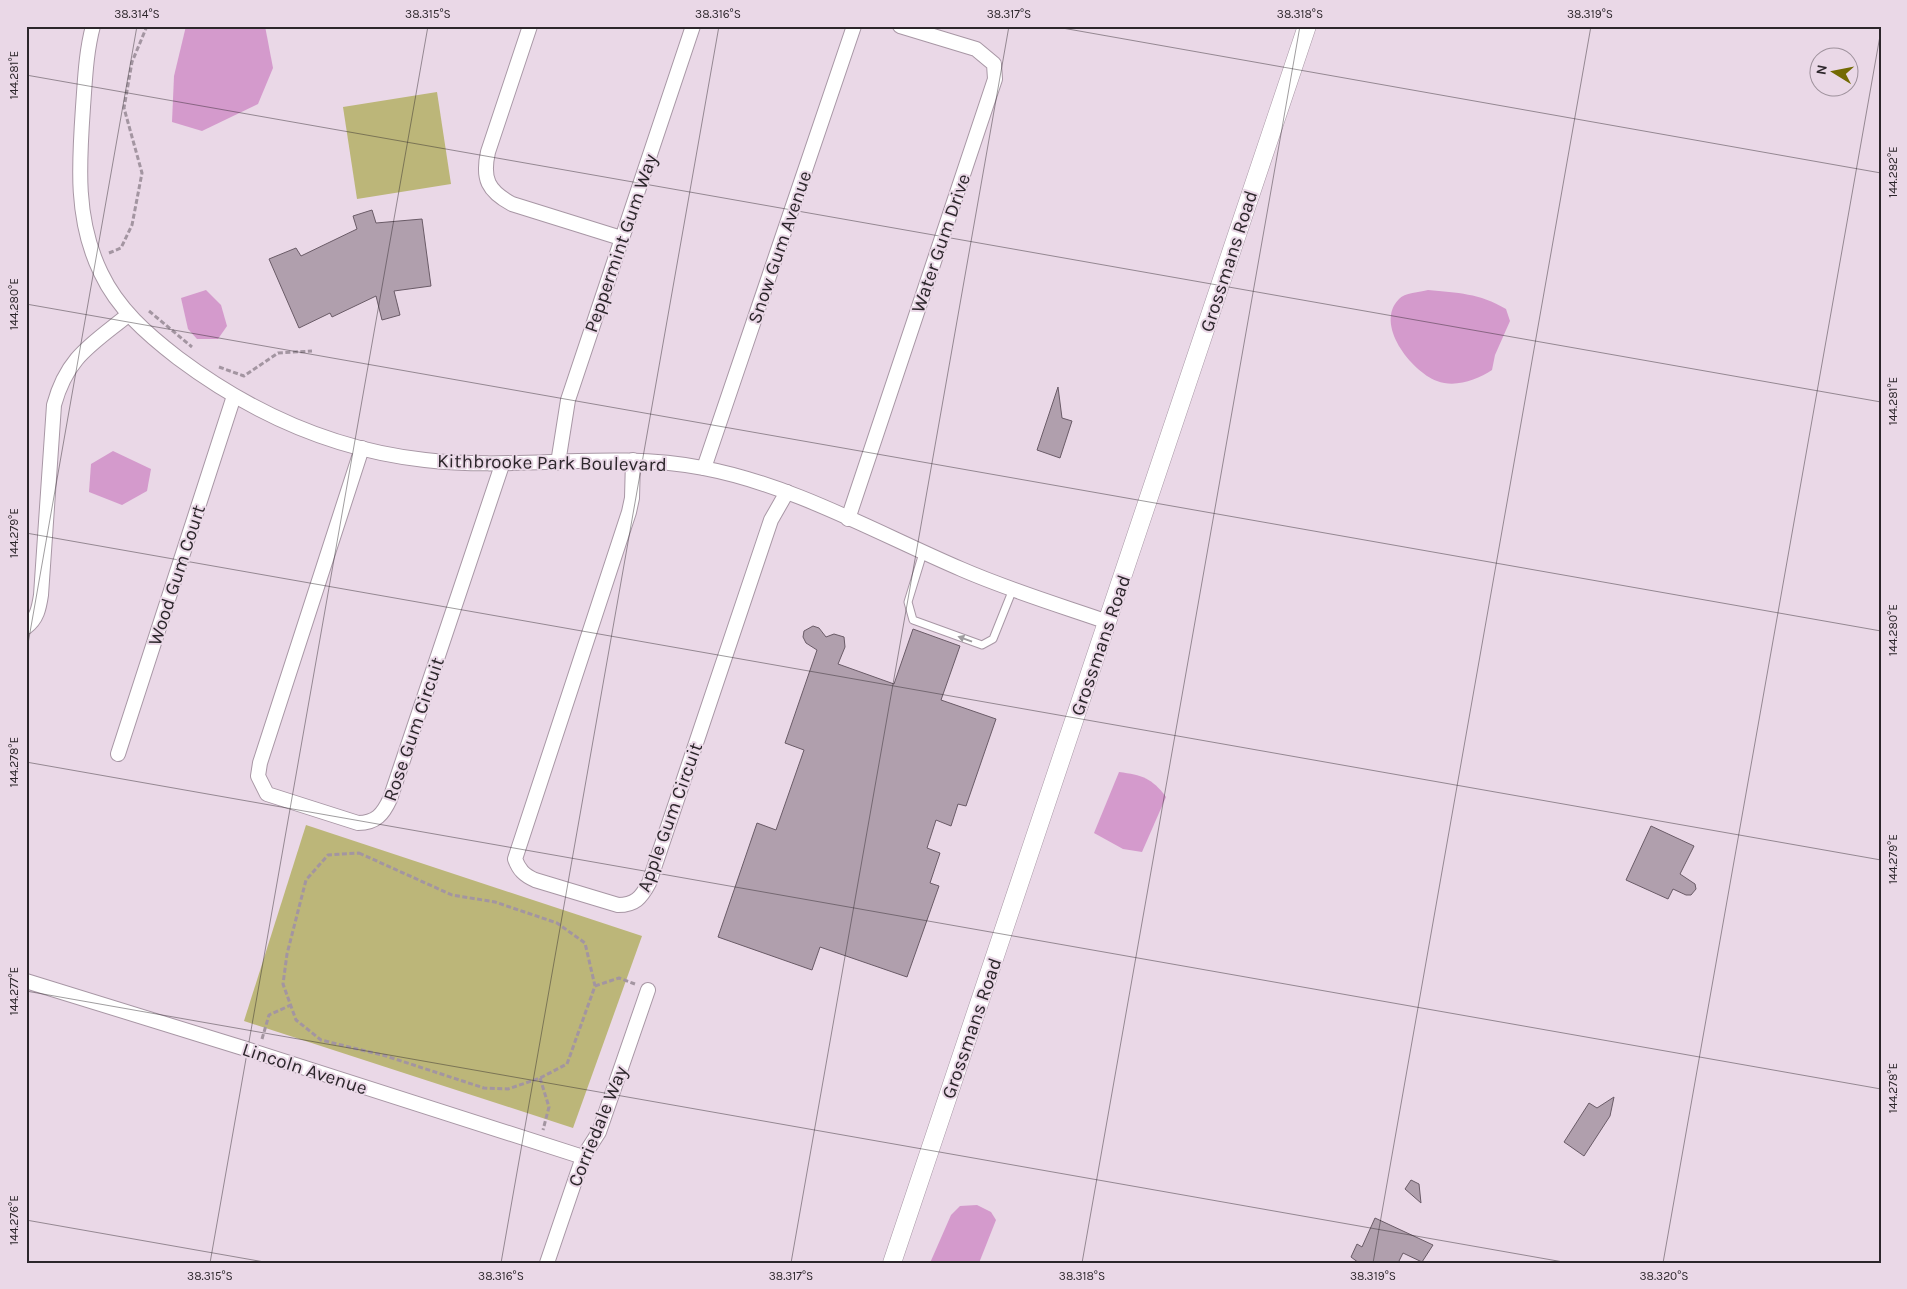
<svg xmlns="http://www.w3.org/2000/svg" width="1907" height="1289" font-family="Karla,sans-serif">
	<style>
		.green { fill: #bcb679 }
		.water { fill: #d49acc }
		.building { fill: #b09fad; stroke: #6a5b67 }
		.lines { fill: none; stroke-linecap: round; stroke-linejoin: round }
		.service-casing { stroke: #a897a5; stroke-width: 9 }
		.minor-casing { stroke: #a897a5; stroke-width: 16 }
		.tertiary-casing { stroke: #a897a5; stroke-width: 19 }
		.path { stroke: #a395a1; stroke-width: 3; stroke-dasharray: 5 2.5; stroke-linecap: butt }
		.service { stroke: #fff; stroke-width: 7 }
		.minor { stroke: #fff; stroke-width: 14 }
		.tertiary { stroke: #fff; stroke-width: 18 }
		.oneway { fill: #a09da0 }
		.ticks { fill: none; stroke: #2c262b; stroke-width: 1; stroke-opacity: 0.45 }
		.labels { text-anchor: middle; stroke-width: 4; stroke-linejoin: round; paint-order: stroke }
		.street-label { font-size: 19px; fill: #2c262b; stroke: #ead8e7 }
		.neatline { fill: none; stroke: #2c262b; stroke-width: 2 }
		.ticks-label { font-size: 12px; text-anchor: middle; fill: #2c262b }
	</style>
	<rect width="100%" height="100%" fill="#ead8e7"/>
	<g class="green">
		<path d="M437,92L451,184L357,199L343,107Z"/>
		<path d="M306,825L642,936L573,1128L244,1021Z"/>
	</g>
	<g class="water">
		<path d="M186,26H265L273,68L258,104L202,131L172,122L174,76Z"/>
		<path d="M206,290L221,305L227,326L218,339H197L188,329L181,298Z"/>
		<path d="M1428,290C1458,293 1479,293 1506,309L1510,321L1495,355L1492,370C1477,380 1455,388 1437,381C1411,371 1374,324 1399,299C1404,293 1420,292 1428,290Z"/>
		<path d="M113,451L151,469L147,491L122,505L89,492L91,464Z"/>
		<path d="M1119,772C1142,775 1152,778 1166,797L1142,852L1123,849L1094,833Z"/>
		<path d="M977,1205L991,1212L996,1220L979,1263H930L951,1215L960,1206Z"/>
	</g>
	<g class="building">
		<path d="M372,210L376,223L422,219L431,286L394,291L400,315L382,320L376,296L332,317L330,313L299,328L269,259L296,248L301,256L357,229L353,216Z"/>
		<path d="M1058,387L1062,418L1072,421L1060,458L1037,450Z"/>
		<path d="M813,626L819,628L826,637L834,634L844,637L845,647L838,664L894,684L913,629L960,646L941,700L996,719L966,806L958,804L951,826L936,820L927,848L940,853L930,883L939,886L907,977L820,947L812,970L718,937L757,823L776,830L804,750L785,743L817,650L806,643L803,637L804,631Z"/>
		<path d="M1651,826L1694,846L1680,874L1695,884L1696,889L1691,895H1686L1673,889L1668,899L1626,880Z"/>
		<path d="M1614,1097L1610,1116L1584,1156L1564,1142L1589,1103L1597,1108Z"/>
		<path d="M1411,1180L1419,1184L1421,1203L1405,1189Z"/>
		<path d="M1375,1218L1433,1245L1422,1262L1403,1253L1398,1263H1359L1351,1257L1357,1244L1362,1247Z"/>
	</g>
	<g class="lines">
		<defs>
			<path id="service" d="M923,553L908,602L913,620L982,645L993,639L1013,589"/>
			<g id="minor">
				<path d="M93,26C86,52 85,80 83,107C79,164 75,220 101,273C118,309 147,334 178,358C250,412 334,450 425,460C518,471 611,450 703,468C793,485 877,533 961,569C1009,590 1059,605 1108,622"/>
				<path d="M530,26L488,152C482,179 488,191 512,204L621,238"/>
				<path d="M362,448L260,763L258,776L267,794L358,823C376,823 383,814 390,799L502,465"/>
				<path d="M633,460L632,498L629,512L515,859C519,870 524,875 535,880L618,905C635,905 641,898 649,883L771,520L787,492"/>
				<path d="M558,463L568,400L693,26"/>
				<path d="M704,468L854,26"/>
				<path d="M848,519L995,79L994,64L976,49L900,26"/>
				<path d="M26,627C37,619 39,608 41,595L54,405C67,357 91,345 128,315"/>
				<path d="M118,754L234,396"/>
				<path d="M26,981L243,1048L583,1157"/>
				<path d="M547,1263L583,1157L599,1132L648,990"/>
			</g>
			<path id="tertiary" d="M892,1263L1307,26"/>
		</defs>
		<use href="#service" class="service-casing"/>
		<use href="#minor" class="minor-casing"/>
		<use href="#tertiary" class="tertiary-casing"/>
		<g class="path">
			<path d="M109,253L121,248L132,225L142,173L124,108L132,62L147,26"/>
			<path d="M149,311L192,347"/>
			<path d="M219,367L244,376L278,353L312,351"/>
			<path d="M359,853L452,895L495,902L557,923L585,943L595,986L567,1064L540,1078L508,1089L484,1088L386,1056L321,1040L296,1020L283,984L287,954L306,880L328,855Z"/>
			<path d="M595,986L619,978L635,984"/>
			<path d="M262,1039L269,1015L291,1005"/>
			<path d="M540,1078L549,1107L543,1130"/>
		</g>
		<use href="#service" class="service"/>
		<use href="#minor" class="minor"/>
		<use href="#tertiary" class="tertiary"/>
	</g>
	<defs><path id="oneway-solid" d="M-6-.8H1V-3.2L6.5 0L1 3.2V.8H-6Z" transform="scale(1.25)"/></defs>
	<use class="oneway" href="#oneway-solid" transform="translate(965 639) rotate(-160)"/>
	<path class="ticks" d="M1051,26L1881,173M26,75L1881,402M26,304L1881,631M26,533L1881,860M26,655L137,26M26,762L1881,1089M26,991L1569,1263M26,1220L270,1263M210,1263L428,26M501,1263L719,26M791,1263L1009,26M1082,1263L1300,26M1373,1263L1591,26M1663,1263L1881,30"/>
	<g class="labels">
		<g class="street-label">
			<text transform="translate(620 243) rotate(-71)" y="7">Peppermint Gum Way</text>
			<text transform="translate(940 243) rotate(-71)" y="7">Water Gum Drive</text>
			<text transform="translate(779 247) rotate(-71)" y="7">Snow Gum Avenue</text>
			<text transform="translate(1228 261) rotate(-72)" y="7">Grossmans Road</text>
			<text transform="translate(552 462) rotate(1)" y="7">Kithbrooke Park Boulevard</text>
			<text transform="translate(176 575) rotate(-72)" y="7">Wood Gum Court</text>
			<text transform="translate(1100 645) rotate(-71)" y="7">Grossmans Road</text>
			<text transform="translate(413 729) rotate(-71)" y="7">Rose Gum Circuit</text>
			<text transform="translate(669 817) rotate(-70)" y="7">Apple Gum Circuit</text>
			<text transform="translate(971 1028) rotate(-71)" y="7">Grossmans Road</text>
			<text transform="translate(305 1068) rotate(18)" y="7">Lincoln Avenue</text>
			<text transform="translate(597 1126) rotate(-68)" y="7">Corriedale Way</text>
		</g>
	</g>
	<rect width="1907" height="1289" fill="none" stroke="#ead8e7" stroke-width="55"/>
	<g transform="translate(1834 72) rotate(280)"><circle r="24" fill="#ead8e7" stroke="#9e919c"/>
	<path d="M0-4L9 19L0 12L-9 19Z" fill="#736a03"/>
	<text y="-8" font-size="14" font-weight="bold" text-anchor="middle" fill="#2c262b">N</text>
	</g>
	<rect x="28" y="28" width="1852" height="1234" class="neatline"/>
	<g class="ticks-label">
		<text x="137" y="18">38.314°S</text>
		<text x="428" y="18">38.315°S</text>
		<text x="718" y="18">38.316°S</text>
		<text x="1009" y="18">38.317°S</text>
		<text x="1300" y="18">38.318°S</text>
		<text x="1590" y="18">38.319°S</text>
		<text transform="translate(14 75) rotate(-90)" y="4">144.281°E</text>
		<text transform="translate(1893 172) rotate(-90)" y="4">144.282°E</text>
		<text transform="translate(14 304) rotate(-90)" y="4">144.280°E</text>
		<text transform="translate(1893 401) rotate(-90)" y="4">144.281°E</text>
		<text transform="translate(14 533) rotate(-90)" y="4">144.279°E</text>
		<text transform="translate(1893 630) rotate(-90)" y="4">144.280°E</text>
		<text transform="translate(14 762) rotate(-90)" y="4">144.278°E</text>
		<text transform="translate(1893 859) rotate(-90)" y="4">144.279°E</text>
		<text transform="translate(14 991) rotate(-90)" y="4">144.277°E</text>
		<text transform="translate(1893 1088) rotate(-90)" y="4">144.278°E</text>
		<text transform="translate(14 1220) rotate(-90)" y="4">144.276°E</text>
		<text x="210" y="1280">38.315°S</text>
		<text x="501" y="1280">38.316°S</text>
		<text x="791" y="1280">38.317°S</text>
		<text x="1082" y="1280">38.318°S</text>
		<text x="1373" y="1280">38.319°S</text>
		<text x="1664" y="1280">38.320°S</text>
	</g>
</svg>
